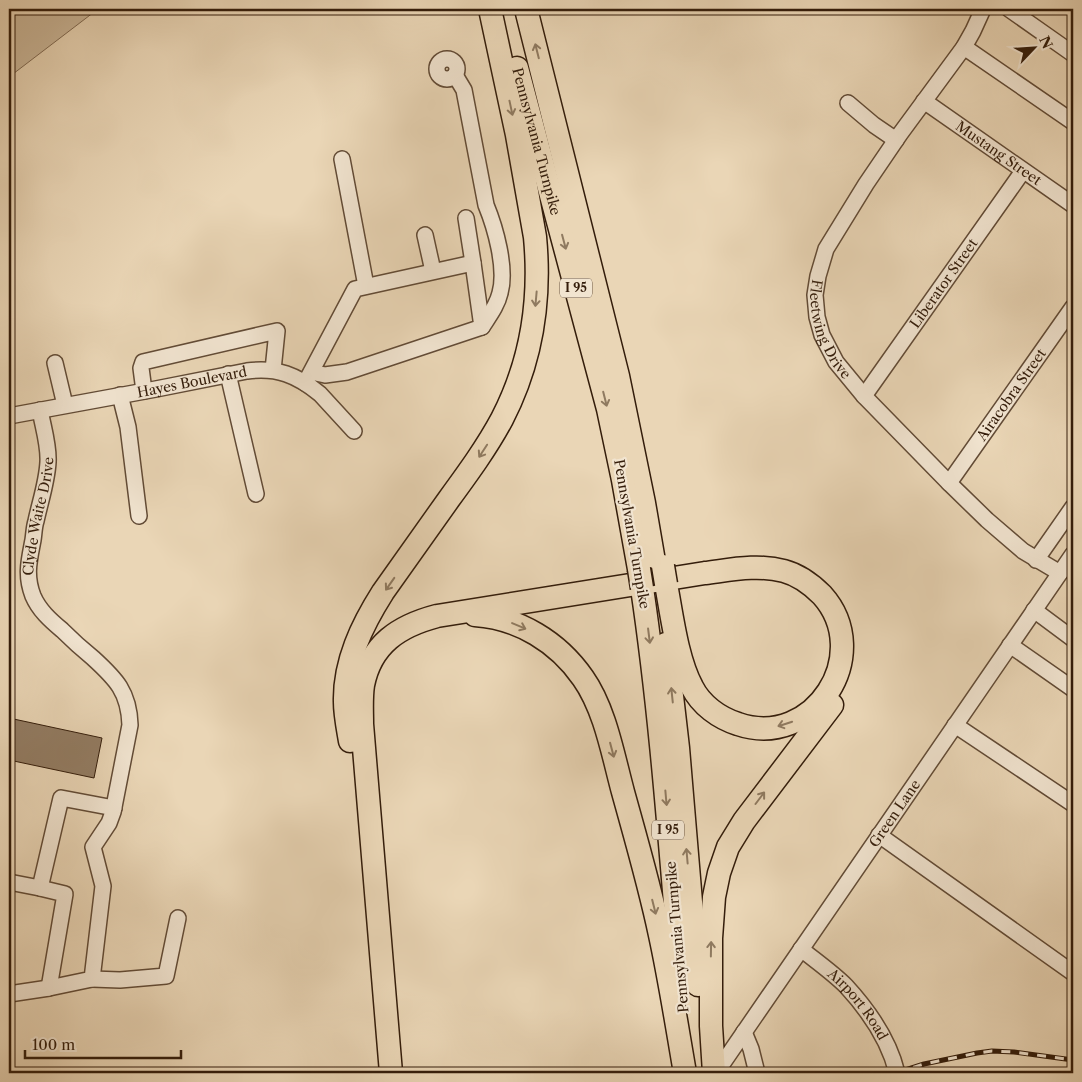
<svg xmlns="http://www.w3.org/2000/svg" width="1082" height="1082" font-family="'Libre Caslon Text',serif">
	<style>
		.green { fill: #cbb799; stroke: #806a52 }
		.building { fill: #937d64; stroke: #341d0b }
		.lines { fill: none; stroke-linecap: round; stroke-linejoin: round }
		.minor-casing { stroke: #624b36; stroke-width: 18 }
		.highway-casing { stroke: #341d0b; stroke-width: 25 }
		.minor { stroke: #f1e4d0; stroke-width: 15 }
		.highway { stroke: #ead6b6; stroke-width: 22 }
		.rail-casing { stroke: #341d0b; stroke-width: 5 }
		.rail { stroke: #f1e4d0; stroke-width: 3; stroke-dasharray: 9; stroke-linecap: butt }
		.highway-bridge-casing { stroke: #341d0b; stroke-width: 25; stroke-linecap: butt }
		.highway-bridge { stroke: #ead6b6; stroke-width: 22 }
		.oneway { stroke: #8f7a60 }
		.labels { text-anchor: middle; stroke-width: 4.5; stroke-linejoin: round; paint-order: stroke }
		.shield { fill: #f1e4d0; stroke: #6d5946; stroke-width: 1 }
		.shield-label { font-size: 12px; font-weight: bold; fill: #341d0b }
		.street-label { font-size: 14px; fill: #341d0b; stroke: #f1e4d0 }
	</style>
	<rect width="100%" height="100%" fill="#ead6b6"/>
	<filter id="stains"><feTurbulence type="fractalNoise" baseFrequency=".004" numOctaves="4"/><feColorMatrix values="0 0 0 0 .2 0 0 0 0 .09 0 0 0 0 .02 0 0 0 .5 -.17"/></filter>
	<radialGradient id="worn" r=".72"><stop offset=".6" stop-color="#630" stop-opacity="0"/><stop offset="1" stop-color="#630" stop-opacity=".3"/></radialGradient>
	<path class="green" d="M9,9H98L9,77Z"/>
	<path class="building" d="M9,718L102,738L94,778L9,760Z"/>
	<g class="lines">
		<defs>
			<g id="minor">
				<path id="s1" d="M983,9L973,31L964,47L900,134L866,184L826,249L818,276L815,295L817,317L822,335L836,362L864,396L949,483L987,520L1023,551L1060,573"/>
				<path d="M1009,9L1073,54"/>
				<path d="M964,47L1073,122"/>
				<circle cx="447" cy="69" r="10"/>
				<path d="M455,75L464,90L486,205C495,227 507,268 500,293C497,306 489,316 482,327"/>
				<path id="s2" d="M924,101L1073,205"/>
				<path d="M848,103L874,125L896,140"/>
				<path d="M342,159L366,286"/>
				<path d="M466,218L473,263"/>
				<path d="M425,235L433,271"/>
				<path d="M55,363L65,405"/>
				<path d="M228,374L256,494"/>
				<path d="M305,383L311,372L355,289L473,263L482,327L347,372L325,375L311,372"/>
				<path d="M144,391L141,368L143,362L277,331L273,370"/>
				<path d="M120,395L128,427L139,516"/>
				<path id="s3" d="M864,396L1023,171"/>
				<path id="s4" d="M9,416L156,389L247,371C277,367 297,375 320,394L354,431"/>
				<path id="s5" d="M949,483L1073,307"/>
				<path d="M1036,560L1073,507"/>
				<path d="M1034,610L1073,639"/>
				<path d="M1010,645L1073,689"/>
				<path d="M955,725L1073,804"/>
				<path d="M879,835L1073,973"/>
				<path d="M9,882L40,888"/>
				<path id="s6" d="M801,949C816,961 833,973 846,986C869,1011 889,1040 897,1073"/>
				<path d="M92,979L120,980L166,976L178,918"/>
				<path d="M49,988L65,894L40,888L61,798L114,808"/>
				<path id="s7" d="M9,994L49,988L92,979L103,886L93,847L109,823L113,812L130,725C129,692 116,679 93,658C82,649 72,640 62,630C50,620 39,610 33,596C25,575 29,561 33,540C34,534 34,527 36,521C40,502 47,482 48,462C49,445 43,427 40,410"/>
				<path d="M744,1032L751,1049L757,1073"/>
				<path id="s8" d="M716,1073L1073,554"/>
			</g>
			<g id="highway">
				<path d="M526,9L618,376L644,503L655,567"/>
				<path id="s9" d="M517,68L608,409L623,480L639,569"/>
				<path d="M642,588C661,716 670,846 681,975"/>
				<path d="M475,615C519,618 558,642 583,678C605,709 613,755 623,792C636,839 650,887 660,935C670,981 677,1027 685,1073"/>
				<path d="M666,644L678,748L698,985"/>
				<path d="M350,741C348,729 345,715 345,702C344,662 362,625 383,592C405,561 427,530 449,499C468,473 487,447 502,419C531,363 541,300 535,237L517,135L490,9"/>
				<path d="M391,1073L362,724C362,711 361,698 363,685C371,644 399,626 437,616L705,573C730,570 758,564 784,571C799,575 811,584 822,595C875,654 814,750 738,724C719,718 701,705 692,687C677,659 672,616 666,584"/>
				<path d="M714,1073L711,1026V938L714,897L719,873L728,847L744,821L832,705"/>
			</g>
		</defs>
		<use href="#minor" class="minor-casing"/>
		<use href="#highway" class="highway-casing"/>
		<use href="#minor" class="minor"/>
		<use href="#highway" class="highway"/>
		<defs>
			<path id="rail" d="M896,1073L924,1064L977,1053L992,1051L1014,1052L1073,1060"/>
		</defs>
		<use href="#rail" class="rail-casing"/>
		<use href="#rail" class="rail"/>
		<defs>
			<g id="highway-bridge">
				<path d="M663,566L666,584"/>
				<path d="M639,569L642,588"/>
			</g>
		</defs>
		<use href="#highway-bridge" class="highway-bridge-casing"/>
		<use href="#highway-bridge" class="highway-bridge"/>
	</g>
	<defs><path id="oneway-shaft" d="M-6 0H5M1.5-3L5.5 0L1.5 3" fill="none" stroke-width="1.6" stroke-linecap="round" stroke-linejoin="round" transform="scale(1.25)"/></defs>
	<g class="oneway">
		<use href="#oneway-shaft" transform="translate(537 51) rotate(-104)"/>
		<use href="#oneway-shaft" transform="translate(511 108) rotate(78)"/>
		<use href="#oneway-shaft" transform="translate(564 242) rotate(75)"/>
		<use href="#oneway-shaft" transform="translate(536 299) rotate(95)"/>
		<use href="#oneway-shaft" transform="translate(605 399) rotate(76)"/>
		<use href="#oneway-shaft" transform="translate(483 451) rotate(123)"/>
		<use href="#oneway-shaft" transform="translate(390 584) rotate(125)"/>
		<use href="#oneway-shaft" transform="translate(519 626) rotate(23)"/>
		<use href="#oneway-shaft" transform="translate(649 636) rotate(83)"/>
		<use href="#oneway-shaft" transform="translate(672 695) rotate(-96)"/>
		<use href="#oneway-shaft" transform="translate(785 724) rotate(162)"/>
		<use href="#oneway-shaft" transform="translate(612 750) rotate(75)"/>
		<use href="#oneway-shaft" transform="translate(666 798) rotate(85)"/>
		<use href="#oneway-shaft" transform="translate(760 798) rotate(-53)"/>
		<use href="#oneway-shaft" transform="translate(687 856) rotate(-95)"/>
		<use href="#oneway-shaft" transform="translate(654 907) rotate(76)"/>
		<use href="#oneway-shaft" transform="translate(711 949) rotate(-89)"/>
	</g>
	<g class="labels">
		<g class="shield">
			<rect x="560" y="278.5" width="32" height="19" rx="4"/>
			<rect x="652" y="820.5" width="32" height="19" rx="4"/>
		</g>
		<g class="shield-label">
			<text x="576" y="292">I 95</text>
			<text x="668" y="834">I 95</text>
		</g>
		<g class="street-label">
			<text dy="5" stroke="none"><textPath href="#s9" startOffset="76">Pennsylvania Turnpike</textPath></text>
			<text dy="5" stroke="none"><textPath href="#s2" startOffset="91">Mustang Street</textPath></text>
			<text dy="5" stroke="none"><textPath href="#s3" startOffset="138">Liberator Street</textPath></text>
			<text dy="5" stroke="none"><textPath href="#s1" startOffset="372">Fleetwing Drive</textPath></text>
			<text dy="5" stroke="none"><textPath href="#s4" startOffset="186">Hayes Boulevard</textPath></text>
			<text dy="5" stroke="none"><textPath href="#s5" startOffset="108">Airacobra Street</textPath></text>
			<text dy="5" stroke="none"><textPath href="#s7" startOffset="595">Clyde Waite Drive</textPath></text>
			<text transform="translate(632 534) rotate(80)" y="5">Pennsylvania Turnpike</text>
			<text dy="5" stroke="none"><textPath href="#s8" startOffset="315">Green Lane</textPath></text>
			<text transform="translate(677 937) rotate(-95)" y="5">Pennsylvania Turnpike</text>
			<text dy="5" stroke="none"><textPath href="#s6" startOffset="80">Airport Road</textPath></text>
		</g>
	</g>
	<rect width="1082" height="1082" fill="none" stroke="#ead6b6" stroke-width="30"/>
	<rect x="10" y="10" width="1062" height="1062" fill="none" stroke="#341d0b" stroke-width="2.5"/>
	<rect x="15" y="15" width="1052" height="1052" fill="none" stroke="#341d0b"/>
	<g transform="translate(1034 48) rotate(65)" stroke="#f1e4d0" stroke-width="4" paint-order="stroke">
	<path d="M0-4L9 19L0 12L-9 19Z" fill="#341d0b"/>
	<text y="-8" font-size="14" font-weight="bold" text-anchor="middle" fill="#341d0b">N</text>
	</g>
	<path d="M25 1050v8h156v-8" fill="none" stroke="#341d0b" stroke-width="2.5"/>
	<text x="32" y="1050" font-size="15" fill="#341d0b" stroke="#f1e4d0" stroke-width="4" paint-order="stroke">100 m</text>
	<rect width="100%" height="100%" filter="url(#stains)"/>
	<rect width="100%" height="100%" fill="url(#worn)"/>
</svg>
